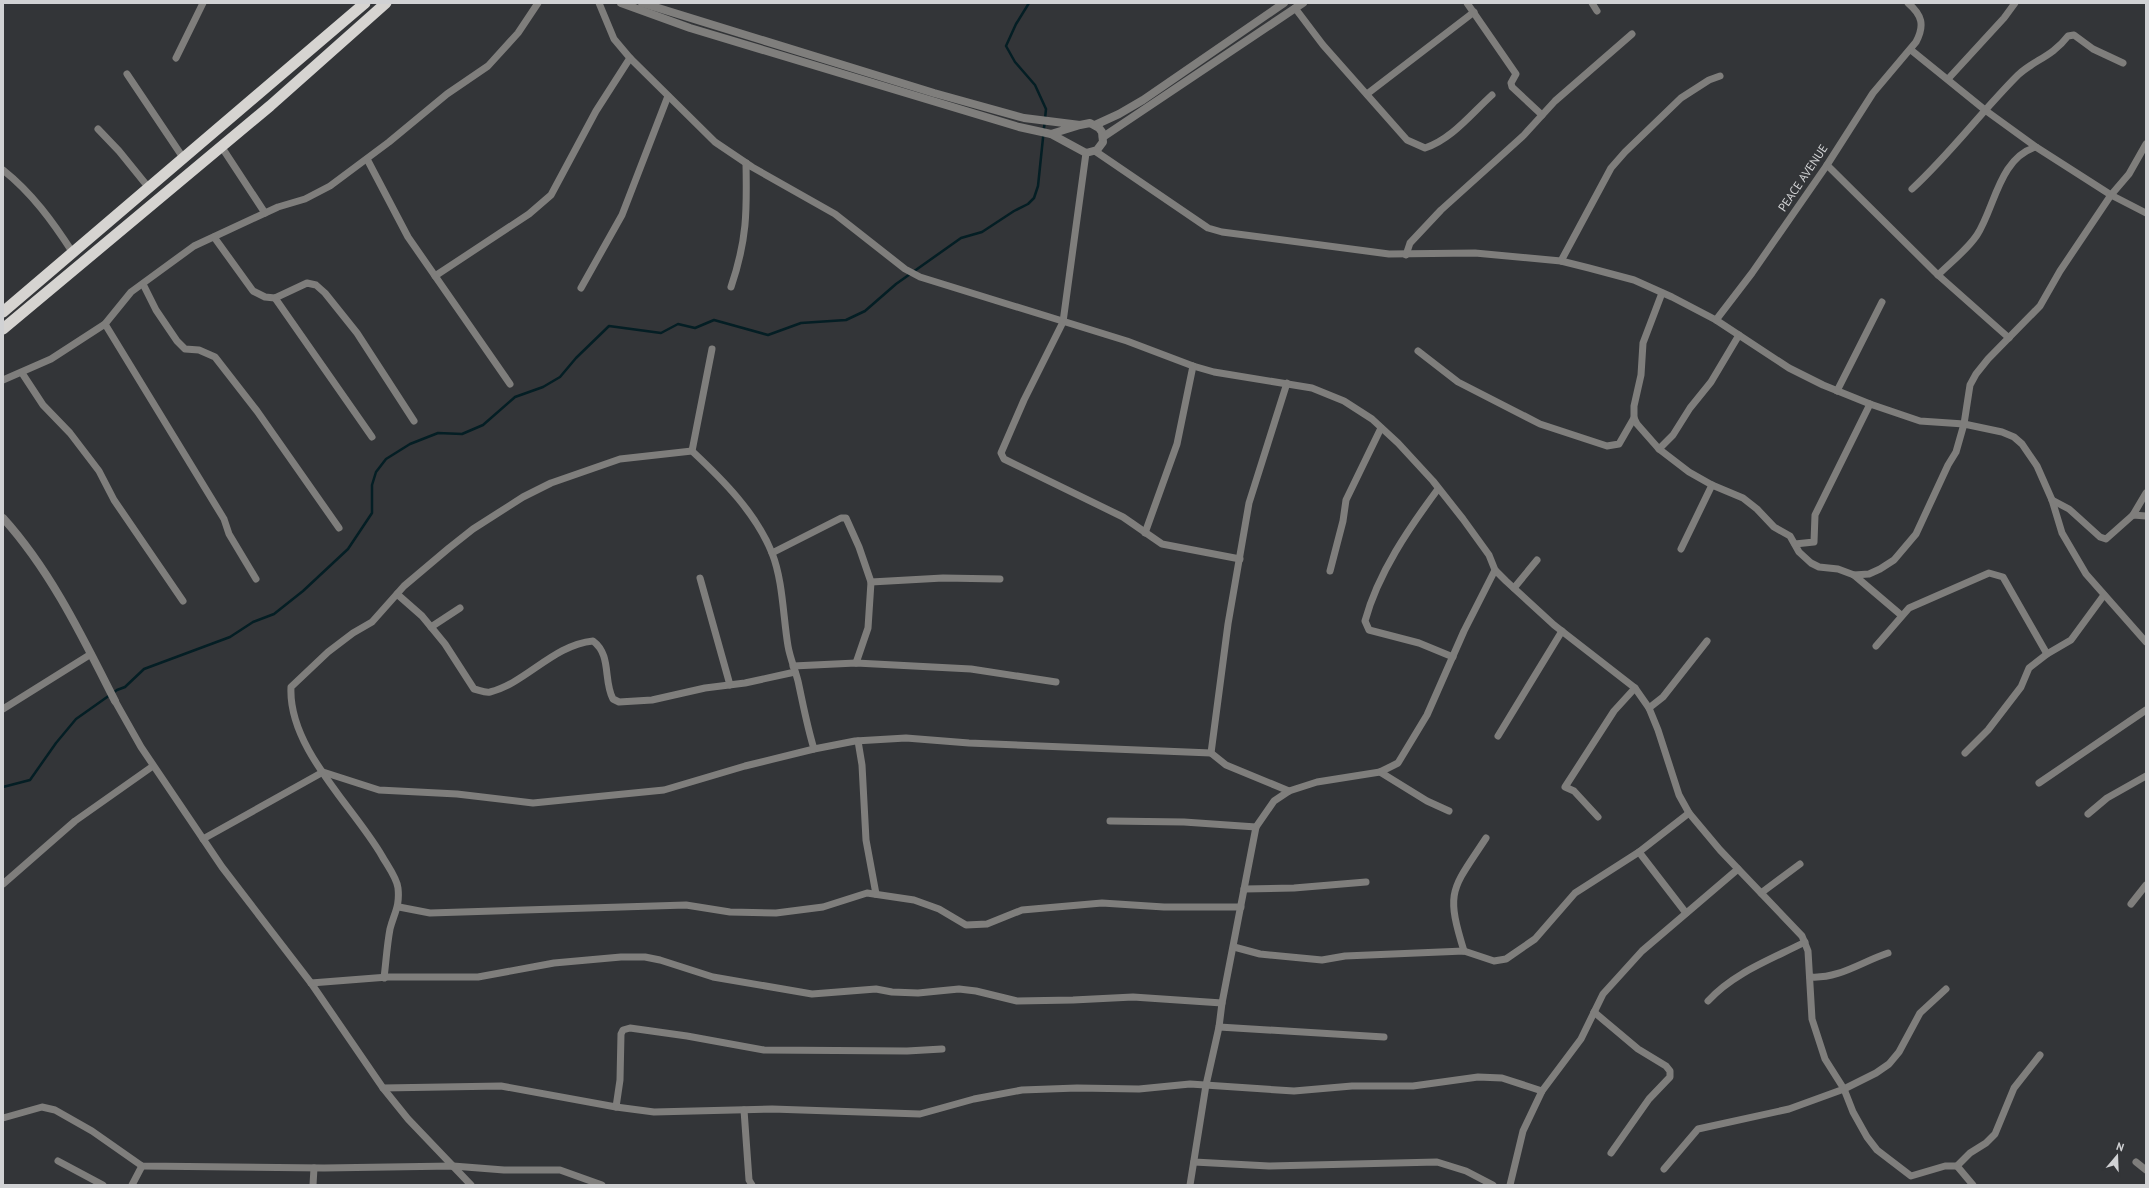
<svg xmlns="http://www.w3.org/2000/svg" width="2149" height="1188" font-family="'PT Sans',sans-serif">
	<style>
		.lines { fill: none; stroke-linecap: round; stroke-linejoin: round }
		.stream { stroke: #041e24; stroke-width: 2.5 }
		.minor { stroke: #7f7e7c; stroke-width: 7 }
		.tertiary { stroke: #7f7e7c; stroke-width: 8 }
		.trunk { stroke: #d6d4d1; stroke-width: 11 }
		.labels { text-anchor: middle; stroke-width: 3.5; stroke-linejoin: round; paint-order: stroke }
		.street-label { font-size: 12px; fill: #d1d2d4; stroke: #333538 }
	</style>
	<rect width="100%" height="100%" fill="#333538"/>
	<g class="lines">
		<path class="stream" d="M3,787L30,780L56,743L76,719L117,690L125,687L144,669L230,637L253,622L274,614L303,591L348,549L372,513V485L376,472L386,459L410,444L438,433L462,434L483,425L515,397L543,387L560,377L576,358L609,326L661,333L678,324L695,328L714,320L768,335L801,323L846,320L865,311L896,284L961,238L982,232L1014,211L1028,204L1034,198L1038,186L1046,109L1035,85L1015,62L1006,46L1016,24L1029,3"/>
		<g class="minor">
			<path d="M599,3L614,39L630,58L715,142L752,167L835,214L905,269L920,277L1127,341L1193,366L1214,372L1312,388L1344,401L1372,419L1398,443L1433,481L1463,519L1489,555L1495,570L1506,581L1554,625L1635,688L1649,708L1658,730L1679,795L1689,813L1720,850L1802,936L1808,951L1812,1019L1825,1059L1844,1089L1853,1112L1867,1137L1877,1150L1911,1176L1945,1166H1957L1970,1153L1986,1143L1995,1134L2014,1088L2040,1055"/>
			<path d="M1467,3L1516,74L1511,83L1512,87L1542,115"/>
			<path d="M1592,3L1597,11"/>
			<path d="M1295,8L1323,45L1407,140L1425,148C1452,139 1471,114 1492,95"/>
			<path d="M1911,50L1985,110L2036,147L2111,195L2146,213"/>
			<path d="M176,58L203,3"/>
			<path d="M127,74L184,159"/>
			<path d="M1948,79L2004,18L2015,3"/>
			<path d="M1367,94L1474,12"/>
			<path d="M98,129L119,151L149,188"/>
			<path d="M221,146L265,213"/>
			<path d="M1095,151L1208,228L1222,232L1389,254L1475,253L1561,261L1589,268L1634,280L1672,297L1716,320L1789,368L1823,385L1870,404L1920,421L1964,424L2002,432L2014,437L2022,444L2037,466L2052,500L2062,533L2086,574L2146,642"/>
			<path d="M1086,153L1063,322L1024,400L1001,453L1004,459L1123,517L1162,544L1240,559"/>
			<path d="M367,159L408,237L510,384"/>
			<path d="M1827,165L1938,275L2009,338"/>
			<path d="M3,170C32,193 53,222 73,253"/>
			<path d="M1912,189C1950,154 1981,112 2018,75C2034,60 2052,57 2068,36L2074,35L2093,49L2123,63"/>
			<path d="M214,237L253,291L265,297L275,298L307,283L316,285L325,293L357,333L414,421"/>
			<path d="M1406,255L1410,243L1441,210L1524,135L1555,101L1632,34"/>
			<path d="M1561,261L1611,168L1625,152L1681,98L1709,80L1720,76"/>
			<path d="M1938,275C1951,262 1967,250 1977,235C1995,207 1999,158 2036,147"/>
			<path d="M435,276L529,214L551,195L596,111L630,58"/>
			<path d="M143,284L156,310L177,341L185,349L199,350L215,357L257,411L339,528"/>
			<path d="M731,287C747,240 747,212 746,163"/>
			<path d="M581,288L622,215L668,96"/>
			<path d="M1662,293L1643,343L1641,375L1634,406V418L1637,424L1659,449L1689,472L1712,485L1743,498L1757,509L1774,527L1790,536L1799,552L1811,563L1819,567L1838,569L1854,575L1901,615"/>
			<path d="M275,298L372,437"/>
			<path d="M1716,320L1752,273L1827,165L1873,93L1916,42C1925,25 1922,15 1908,3"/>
			<path d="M105,324L224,519L229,534L256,579"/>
			<path d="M1418,351L1458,382L1540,424L1607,446L1619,444L1634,418"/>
			<path d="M22,373L43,405L70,433L99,471L114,500L183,601"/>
			<path d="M3,380L51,359L105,324L131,292L194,246L278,207L305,199L330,186L389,142L447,94L488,66L518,33L538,3"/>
			<path d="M1837,391L1882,302"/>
			<path d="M1659,449L1673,435L1690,408L1711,382L1739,335"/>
			<path d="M692,451L712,349"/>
			<path d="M1438,489C1409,528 1378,573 1365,621L1369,630L1419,643L1453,657"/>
			<path d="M2052,500L2069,509L2100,537L2106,539L2133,515L2146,516"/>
			<path d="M2133,515L2146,493"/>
			<path d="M1145,533L1177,444L1193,366"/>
			<path d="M1795,544L1814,542L1815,515L1870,404"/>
			<path d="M1681,549L1712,485"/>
			<path d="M772,553L841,518H846L859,547L871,582L868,628L856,663"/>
			<path d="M1330,571L1343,521L1346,500L1381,428"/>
			<path d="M1854,575L1869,574L1880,569L1894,560L1916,534L1948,465L1956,452L1964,424L1970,385L1976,374L1988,359L2040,306L2060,271L2111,195L2129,174L2146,144"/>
			<path d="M700,578L730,685"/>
			<path d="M871,582L943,578L1000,579"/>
			<path d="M1514,588L1537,560"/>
			<path d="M397,594L422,616L445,644L474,689C479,690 485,693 490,692C526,683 553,645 593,641C612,655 603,681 613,699L619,702L652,700L705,688L745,683L795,672"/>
			<path d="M431,627L460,608"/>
			<path d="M1876,646L1909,608L1989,573L2003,577L2047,654"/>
			<path d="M793,666L856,663L971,669L1056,682"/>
			<path d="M115,701L141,747L222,867L311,983L383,1088L408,1119L471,1185"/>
			<path d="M1649,708L1663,697L1707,641"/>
			<path d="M3,709L91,654"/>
			<path d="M1498,736L1562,631"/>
			<path d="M858,741L862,765L866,840L876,894"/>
			<path d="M1211,753L1226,765L1289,791"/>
			<path d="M1965,753L1988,730L2021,687L2029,668L2047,654L2071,640L2104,595"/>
			<path d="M1380,772L1427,801L1449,811"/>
			<path d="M2039,783L2146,710"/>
			<path d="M2088,814L2107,798L2146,776"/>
			<path d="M1598,817L1574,791L1565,787L1614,711L1635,688"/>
			<path d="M1110,821L1184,822L1256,827"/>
			<path d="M203,839L323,772L379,790L457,794L533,803L664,790L745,766L814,749L855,741L906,738L969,743L1211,753L1228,624L1249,503L1287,383"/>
			<path d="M1639,852L1686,913"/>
			<path d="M3,884L75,821L153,766"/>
			<path d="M1244,889L1294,888L1366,882"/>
			<path d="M1761,893L1800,864"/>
			<path d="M2131,904L2146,885"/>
			<path d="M399,907L430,913L686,905L730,912L776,913L823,907L867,893L914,900L939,909L966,925L987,924L1022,910L1102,903L1164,907H1241"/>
			<path d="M1234,947L1260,954L1322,960L1345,956L1464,951L1494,961L1506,959L1535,939L1575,893L1639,852L1689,813"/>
			<path d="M1464,951C1445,890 1452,890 1486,838"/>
			<path d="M1810,977C1839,979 1861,962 1888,953"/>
			<path d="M384,978C386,962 387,945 390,929C394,913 400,907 398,888C397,878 387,865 382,856C353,806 288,748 291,687L328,652L353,633L372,622L404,586L449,548L473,529L523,497L551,483L620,459L692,451C723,480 756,513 772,553C783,581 783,616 788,646C790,658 795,669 798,681C803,704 807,726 814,749"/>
			<path d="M311,983L388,977H478L554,963L621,957H645L660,960L713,977L812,994L876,989L892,992L918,993L959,989L976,991L1017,1001L1073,1000L1133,997L1222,1003"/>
			<path d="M1708,1001C1733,973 1772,959 1805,942"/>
			<path d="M1594,1012L1638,1049L1666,1066L1670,1071V1077L1649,1099L1611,1153"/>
			<path d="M1219,1027L1384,1037"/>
			<path d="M383,1088L501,1086L616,1107L654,1112L772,1109L920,1114L974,1099L1022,1090L1077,1088L1139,1089L1190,1084L1294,1091L1352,1086H1413L1478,1077L1502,1078L1542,1091"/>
			<path d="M616,1107L620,1080L621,1034L623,1030L630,1028L687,1036L764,1050L907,1051L942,1049"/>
			<path d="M744,1110L749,1180L752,1185"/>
			<path d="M3,1118L42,1107L55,1110L92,1131L142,1166L324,1168L453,1166L504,1170H560L602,1185"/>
			<path d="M58,1161L103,1185"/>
			<path d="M1194,1162L1269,1166L1437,1162L1466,1171L1493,1185"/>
			<path d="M2136,1162L2146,1170"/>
			<path d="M1957,1166L1973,1185"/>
			<path d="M1664,1169L1698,1129L1789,1109L1844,1089L1876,1073L1889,1064L1899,1052L1920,1013L1946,989"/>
			<path d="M132,1185L142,1166"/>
			<path d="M313,1185L314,1168"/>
			<path d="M1190,1185L1206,1085L1219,1027L1222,1003L1256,827L1274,801L1289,791L1317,782L1380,772L1398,763L1427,715L1464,631L1495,570"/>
			<path d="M1510,1185L1523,1131L1542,1091L1581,1039L1603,994L1642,951L1738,869"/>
		</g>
		<g class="tertiary">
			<path d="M621,3L690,28L1019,127L1051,134"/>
			<path d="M642,3L934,93L1024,118L1080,125L1090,123L1099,128L1102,132L1103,142L1097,150L1086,153L1051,134L1080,125"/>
			<path d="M1095,125L1119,114L1143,100L1284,3"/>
			<path d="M1103,137L1303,3"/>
			<path d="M3,518C51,571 83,638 115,701"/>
		</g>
		<g class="trunk">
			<path d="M3,312L365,3"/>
			<path d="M3,329L270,106L386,3"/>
		</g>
	</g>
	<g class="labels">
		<g class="street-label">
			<text transform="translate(1803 178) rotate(-56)" y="4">PEACE AVENUE</text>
		</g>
	</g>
	<rect width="2149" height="1188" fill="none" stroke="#d1d2d4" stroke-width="8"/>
	<g transform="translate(2117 1156) rotate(19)" stroke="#333538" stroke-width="3" paint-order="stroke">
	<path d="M0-3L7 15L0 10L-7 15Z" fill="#d1d2d4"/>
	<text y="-6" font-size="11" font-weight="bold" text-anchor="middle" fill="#d1d2d4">N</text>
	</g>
</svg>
